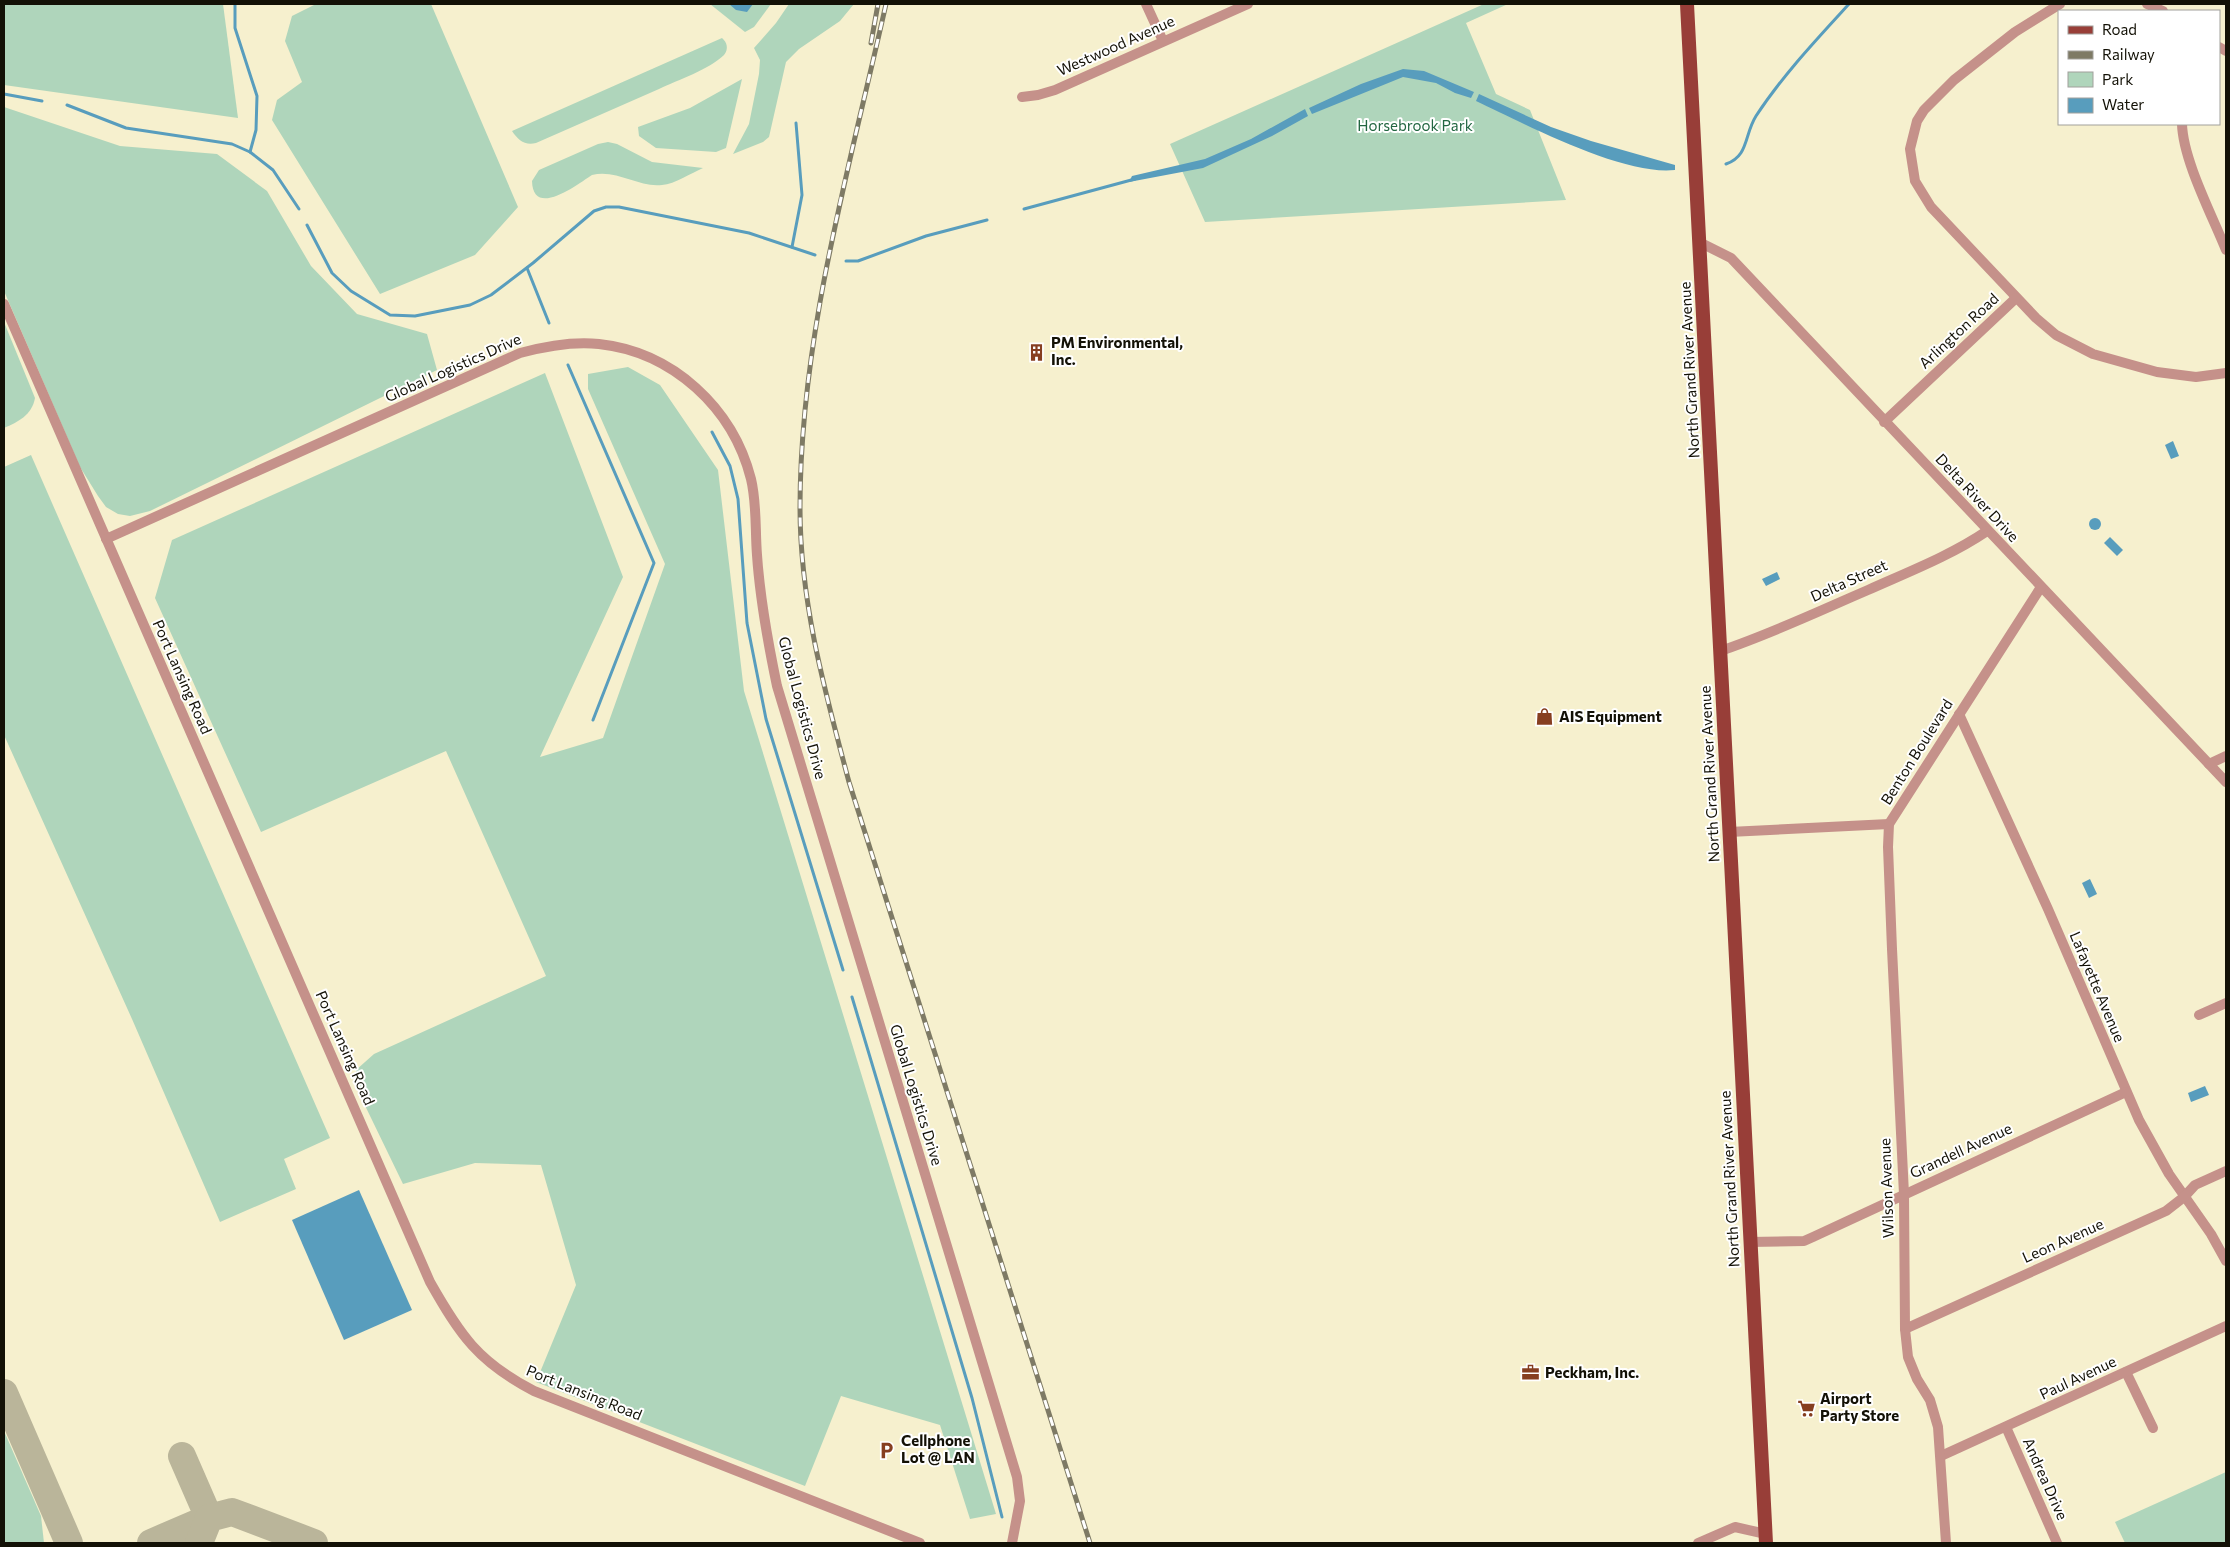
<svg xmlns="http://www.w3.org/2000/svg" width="2230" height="1547" font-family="Commissioner,sans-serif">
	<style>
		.green { fill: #afd5bb }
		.water { fill: #589dbd }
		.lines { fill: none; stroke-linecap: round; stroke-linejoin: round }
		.stream { stroke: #589dbd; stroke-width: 3 }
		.taxiway { stroke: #bab59a; stroke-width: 28 }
		.minor { stroke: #c5918a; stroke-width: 10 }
		.major { stroke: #983e38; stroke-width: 14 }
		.rail-casing { stroke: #7e7a65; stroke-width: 5 }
		.rail { stroke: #fff; stroke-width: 3; stroke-dasharray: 9; stroke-linecap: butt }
		.labels { text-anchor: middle; stroke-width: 4; stroke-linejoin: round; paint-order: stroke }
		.street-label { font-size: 15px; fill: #131106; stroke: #fff }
		.park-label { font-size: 15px; fill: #226641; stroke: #fff }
		.poi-label { font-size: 15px; font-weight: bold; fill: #131106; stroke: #fff; text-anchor: start }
	</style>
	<rect width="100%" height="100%" fill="#f6f0ce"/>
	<g class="green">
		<path d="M4,4H223L238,118L4,85Z"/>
		<path d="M316,4H431L518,207L475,255L380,294L272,120L277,100L302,82L285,41L292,16Z"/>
		<path d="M710,4H771L754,27L745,32Z"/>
		<path d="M789,4H854L840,21L799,49L786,62L769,137L763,142L733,154L749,124L759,74L760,60L754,48L776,23Z"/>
		<path d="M1484,4H1508L1466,23L1496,94L1530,110L1566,200L1205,222L1170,144Z"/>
		<path d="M722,38C727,42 729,49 724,55C710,69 678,80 659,89C618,107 577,125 536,143C525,146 518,140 512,131Z"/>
		<path d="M742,79L726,148L716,152L656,148L639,136L638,127L690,108Z"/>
		<path d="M4,107L120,146L217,154L267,191L311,266L357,314L427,334L437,370L150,511L130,516L118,514L106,507L98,496L80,467L4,291Z"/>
		<path d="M608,142L617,144L652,162L703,168C691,173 675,184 662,185C639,188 617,169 592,175C578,184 533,219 532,181L539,170L598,144Z"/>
		<path d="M4,322L35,398C32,415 18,422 4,428Z"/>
		<path d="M628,367L660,385L718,470L744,691L996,1514L970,1519L940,1425L841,1396L805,1486L536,1382L576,1285L541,1165L475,1163L403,1184L357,1089L356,1070L374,1054L546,976L446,751L261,832L155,598L172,540L545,373L623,577L540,757L603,738L665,564L588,389V374Z"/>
		<path d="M31,455L330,1138L284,1159L296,1189L220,1222L132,1019L4,735V467Z"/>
		<path d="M4,1431L41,1516L44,1543H4Z"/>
		<path d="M2226,1472V1543H2125L2115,1522Z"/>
	</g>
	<g class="water">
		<path d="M729,4H753L747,12L736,10Z"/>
		<path d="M1403,69L1424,71L1474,92L1471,98L1455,93L1436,83L1403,77L1312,114L1309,108L1361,84Z"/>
		<path d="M1479,94L1551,127L1591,141L1675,165V170C1623,176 1525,124 1476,101Z"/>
		<path d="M1305,109L1308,116L1272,136L1203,168L1129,182L1132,176L1205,159L1251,139Z"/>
		<path d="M2173,441L2179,456L2171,459L2165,445Z"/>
		<circle cx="2095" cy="524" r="6"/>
		<path d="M2110,537L2123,550L2117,556L2104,543Z"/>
		<path d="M1777,572L1780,579L1766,586L1762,579Z"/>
		<path d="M2090,879L2097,894L2089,898L2082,883Z"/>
		<path d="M2205,1086L2209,1095L2191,1102L2188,1093Z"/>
		<path d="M359,1190L412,1310L344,1340L292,1220Z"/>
	</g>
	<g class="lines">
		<g class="stream">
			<path d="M235,4V28L257,96L256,130L250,152"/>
			<path d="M4,94L42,101"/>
			<path d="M67,105L126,128L232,144L250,152L273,170L299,209"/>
			<path d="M1726,164C1749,156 1744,135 1756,116C1783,75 1816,40 1849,4"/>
			<path d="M1024,209L1135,179"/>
			<path d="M307,225L332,273L351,291L390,315L415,316L470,305L491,295L533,263L594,211L606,207H619L749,233L815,255"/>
			<path d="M792,247L802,195L796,123"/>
			<path d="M846,261H858L926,236L987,220"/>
			<path d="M527,268L549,323"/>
			<path d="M568,365L654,563L593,720"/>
			<path d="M712,432L730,466L738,499L747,623L766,719L843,970"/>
			<path d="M852,997L972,1398L1002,1517"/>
		</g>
		<g class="taxiway">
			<path d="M4,1393L69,1543"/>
			<path d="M151,1543L209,1518L182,1456"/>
			<path d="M199,1543L209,1518L232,1512L314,1543"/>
		</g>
		<g class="minor">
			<path d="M1146,4L1163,41"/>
			<path d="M2060,4L2015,32L1954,80L1924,110L1917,121L1910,149L1915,181L1931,207L2036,318L2056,335L2093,354L2157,372L2196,377L2226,373"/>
			<path d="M2147,4L2163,11"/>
			<path d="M2219,47L2226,51"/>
			<path d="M1022,97L1038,95L1055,90L1248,4"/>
			<path d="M2182,124C2183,160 2212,215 2226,250"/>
			<path d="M1701,243L1731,258L2226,782"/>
			<path d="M4,304L430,1282C460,1335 478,1362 534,1391L920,1543"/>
			<path d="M1884,422L2016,298"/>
			<path d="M106,539L520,353C546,346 572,341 599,344C673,352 733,408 751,479C757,504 755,530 757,555C760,599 768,643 777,686L1017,1477L1020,1501L1012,1543"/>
			<path d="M1720,651C1771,634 1819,611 1868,590C1908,572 1950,556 1987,531"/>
			<path d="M1959,714L2048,909L2139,1120L2169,1174L2211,1234L2226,1261"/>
			<path d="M2209,764L2226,756"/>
			<path d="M1729,832L1889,824"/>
			<path d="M2199,1015L2226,1003"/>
			<path d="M1749,1242L1804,1241L1813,1237L2126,1092"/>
			<path d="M1905,1329L2166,1211L2184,1197L2195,1185L2226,1171"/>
			<path d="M2126,1372L2153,1428"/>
			<path d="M2006,1427L2057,1543"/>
			<path d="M1941,1456L2226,1326"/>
			<path d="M1698,1543L1735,1527L1766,1534"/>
			<path d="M1946,1543L1938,1427L1930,1400L1917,1379L1908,1357L1905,1329L1904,1194L1892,949L1888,847L1889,824L2041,587"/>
		</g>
		<path class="major" d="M1687,4L1766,1543"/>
		<defs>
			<g id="rail">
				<path d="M886,4C849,170 800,337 800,508C800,602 825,692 849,782L1090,1543"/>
				<path d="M871,43L878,4"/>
			</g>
		</defs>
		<use href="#rail" class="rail-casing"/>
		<use href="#rail" class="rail"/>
	</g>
	<defs>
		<symbol id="building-bare" viewBox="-9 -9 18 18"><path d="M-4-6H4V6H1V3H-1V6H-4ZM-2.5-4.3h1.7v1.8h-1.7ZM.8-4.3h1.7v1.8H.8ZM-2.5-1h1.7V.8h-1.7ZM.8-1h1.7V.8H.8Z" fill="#863e20" stroke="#fff" stroke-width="2.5" paint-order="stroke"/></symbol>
		<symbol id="shop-bare" viewBox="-9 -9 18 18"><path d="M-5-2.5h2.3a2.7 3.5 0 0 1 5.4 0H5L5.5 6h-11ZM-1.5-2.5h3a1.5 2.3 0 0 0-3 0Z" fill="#863e20" stroke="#fff" stroke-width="2.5" paint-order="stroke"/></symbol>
		<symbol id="office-bare" viewBox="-9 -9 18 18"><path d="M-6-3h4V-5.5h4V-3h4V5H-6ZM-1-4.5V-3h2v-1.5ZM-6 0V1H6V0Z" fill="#863e20" stroke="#fff" stroke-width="2.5" paint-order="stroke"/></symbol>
		<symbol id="supermarket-bare" viewBox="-9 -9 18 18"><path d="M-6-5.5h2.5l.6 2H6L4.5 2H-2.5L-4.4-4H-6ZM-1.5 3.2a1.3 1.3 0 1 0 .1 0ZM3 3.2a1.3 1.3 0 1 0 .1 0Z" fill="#863e20" stroke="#fff" stroke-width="2.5" paint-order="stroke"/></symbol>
		<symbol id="parking-bare" viewBox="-9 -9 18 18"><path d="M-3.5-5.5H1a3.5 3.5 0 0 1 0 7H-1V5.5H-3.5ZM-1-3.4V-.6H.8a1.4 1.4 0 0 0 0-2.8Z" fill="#863e20" stroke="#fff" stroke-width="2.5" paint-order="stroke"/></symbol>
	</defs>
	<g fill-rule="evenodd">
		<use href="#building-bare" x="1024" y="340" width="25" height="25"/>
		<use href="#shop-bare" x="1532" y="704" width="25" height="25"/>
		<use href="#office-bare" x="1518" y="1360" width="25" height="25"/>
		<use href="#supermarket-bare" x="1794" y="1396" width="25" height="25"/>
		<use href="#parking-bare" x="874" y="1438" width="25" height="25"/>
	</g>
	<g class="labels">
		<g class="street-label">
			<text transform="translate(1116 46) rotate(-24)" y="5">Westwood Avenue</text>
			<text transform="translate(1959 331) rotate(-43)" y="5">Arlington Road</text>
			<text transform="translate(453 368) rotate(-24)" y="5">Global Logistics Drive</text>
			<text transform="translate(1690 370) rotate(-93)" y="5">North Grand River Avenue</text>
			<text transform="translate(1977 498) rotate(47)" y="5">Delta River Drive</text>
			<text transform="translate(1849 581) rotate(-24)" y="5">Delta Street</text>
			<text transform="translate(182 677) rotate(66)" y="5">Port Lansing Road</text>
			<text transform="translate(802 708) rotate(75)" y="5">Global Logistics Drive</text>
			<text transform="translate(1917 752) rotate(-58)" y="5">Benton Boulevard</text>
			<text transform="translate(1710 774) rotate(-93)" y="5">North Grand River Avenue</text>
			<text transform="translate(2097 987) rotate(67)" y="5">Lafayette Avenue</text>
			<text transform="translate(345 1048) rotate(66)" y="5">Port Lansing Road</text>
			<text transform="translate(916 1095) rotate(73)" y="5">Global Logistics Drive</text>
			<text transform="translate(1961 1151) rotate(-25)" y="5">Grandell Avenue</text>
			<text transform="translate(1730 1179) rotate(-93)" y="5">North Grand River Avenue</text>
			<text transform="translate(1887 1188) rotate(-92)" y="5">Wilson Avenue</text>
			<text transform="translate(2063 1241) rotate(-24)" y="5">Leon Avenue</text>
			<text transform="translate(2078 1378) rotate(-25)" y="5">Paul Avenue</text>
			<text transform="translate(584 1393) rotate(22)" y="5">Port Lansing Road</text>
			<text transform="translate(2045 1479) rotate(66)" y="5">Andrea Drive</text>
		</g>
		<g class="park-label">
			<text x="1415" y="131">Horsebrook Park</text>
		</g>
		<g class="poi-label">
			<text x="1051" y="348">PM Environmental,<tspan x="1051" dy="17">Inc.</tspan></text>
			<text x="1559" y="722">AIS Equipment</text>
			<text x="1545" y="1378">Peckham, Inc.</text>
			<text x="1820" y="1404">Airport<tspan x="1820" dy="17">Party Store</tspan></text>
			<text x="901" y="1446">Cellphone<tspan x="901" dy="17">Lot @ LAN</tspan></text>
		</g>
	</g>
	<rect width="2230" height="1547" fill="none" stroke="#131106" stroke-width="10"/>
	<rect x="2058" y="10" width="162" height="115" fill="#ffffff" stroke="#a1a09b"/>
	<rect x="2068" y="26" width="25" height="8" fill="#983e38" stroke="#a1a09b"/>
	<text x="2102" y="35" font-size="15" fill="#131106">Road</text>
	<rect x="2068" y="51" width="25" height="8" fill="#7e7a65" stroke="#a1a09b"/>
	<text x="2102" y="60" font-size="15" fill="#131106">Railway</text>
	<rect x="2068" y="72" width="25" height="15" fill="#afd5bb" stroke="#a1a09b"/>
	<text x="2102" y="85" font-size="15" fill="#131106">Park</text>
	<rect x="2068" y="98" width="25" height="15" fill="#589dbd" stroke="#a1a09b"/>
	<text x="2102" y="110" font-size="15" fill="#131106">Water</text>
</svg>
